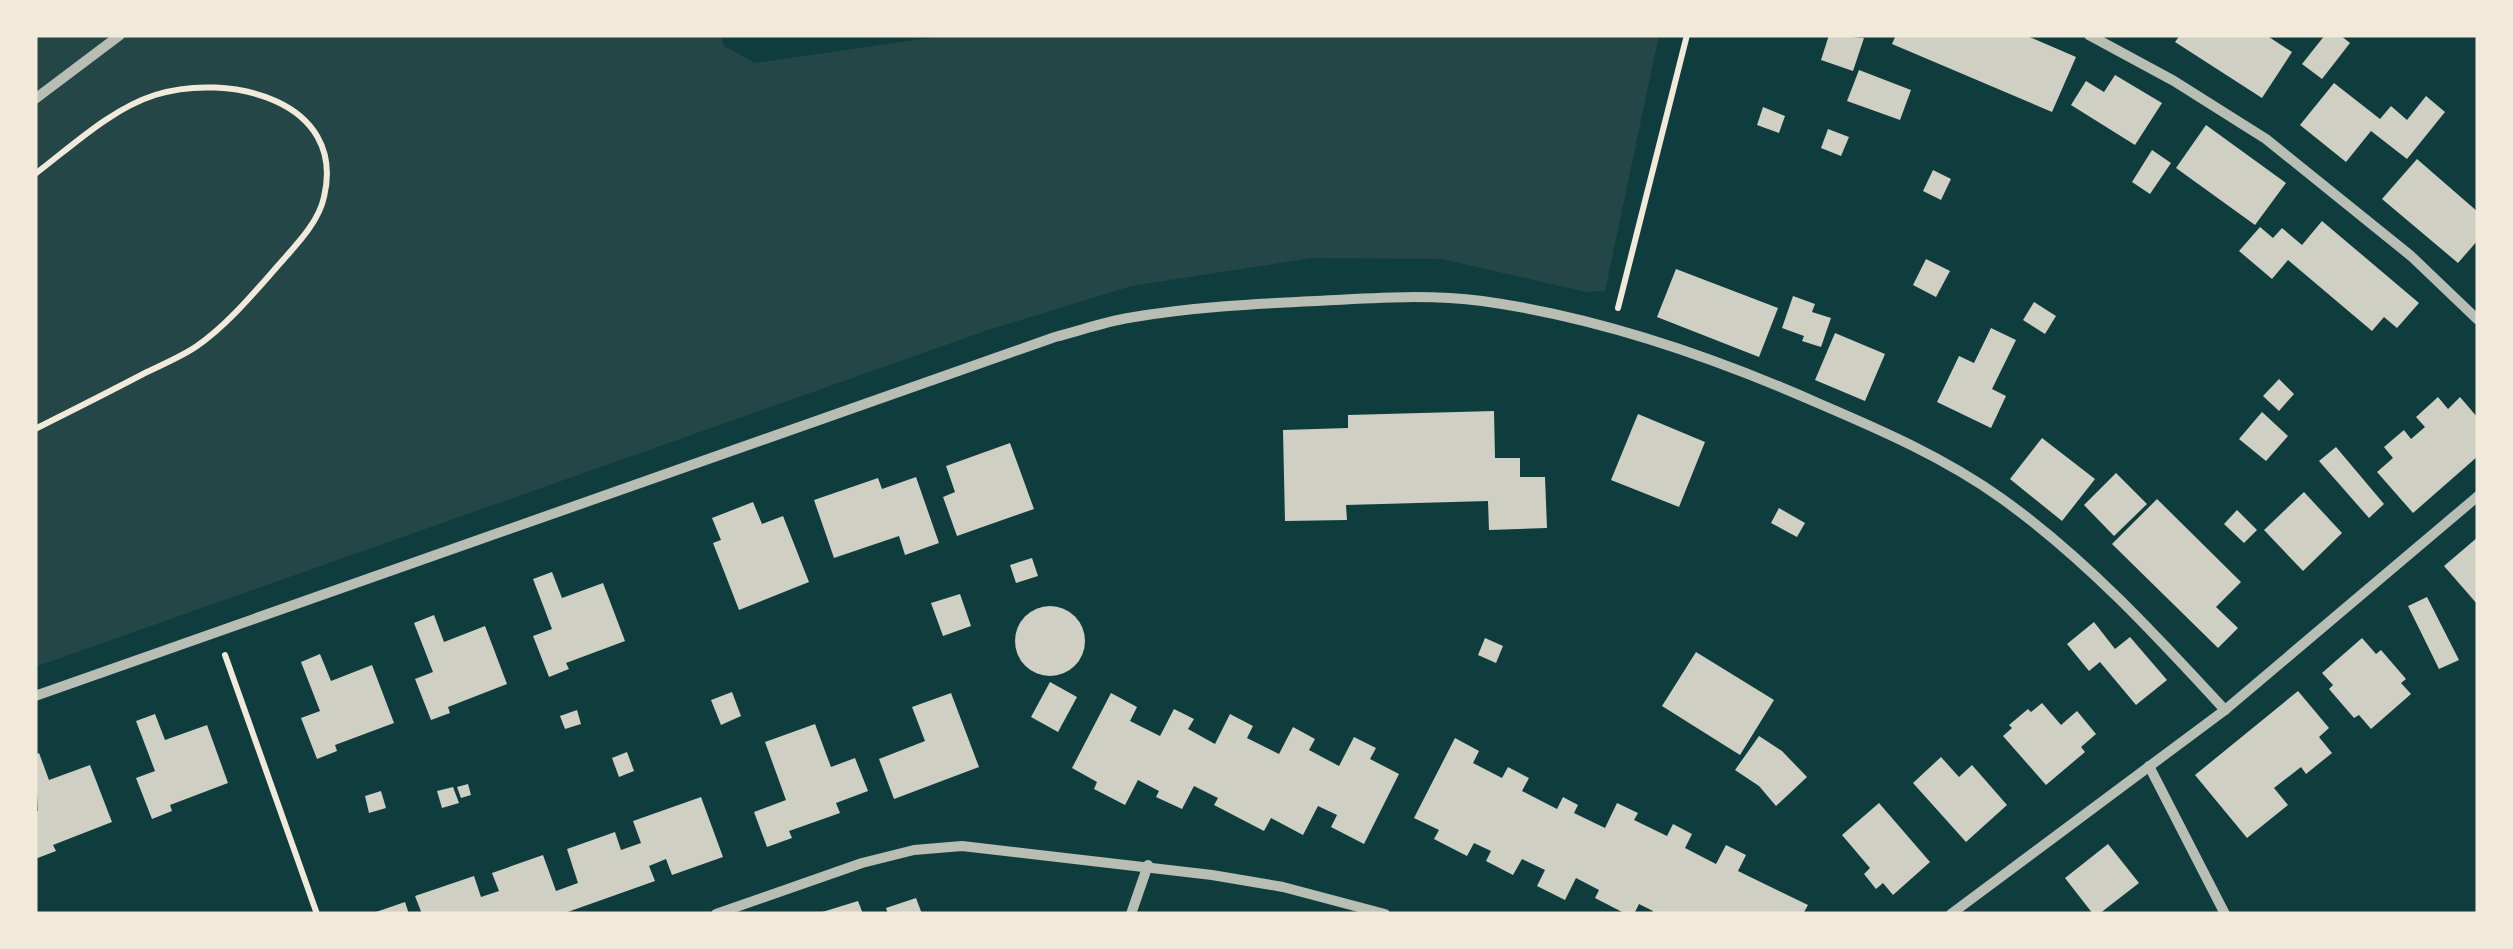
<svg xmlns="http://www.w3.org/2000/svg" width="2513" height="949" font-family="Mulish,sans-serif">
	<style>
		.green { fill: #244646 }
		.building { fill: #cfcfc3 }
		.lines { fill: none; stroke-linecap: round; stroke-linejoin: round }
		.path { stroke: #f1e9da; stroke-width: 6 }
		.minor { stroke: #b8beb3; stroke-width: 10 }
	</style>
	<rect width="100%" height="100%" fill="#0f3d3e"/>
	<path class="green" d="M35,35H721L724,46L755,63L950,35H1659L1605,291L1586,292L1442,259L1312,258L1131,286L988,330L35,667Z"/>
	<g class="building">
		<path d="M1829,35L1864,38L1853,71L1821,60Z"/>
		<path d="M1896,35H2025L2076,57L2052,112L1892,44Z"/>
		<path d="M2180,35H2266L2292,52L2262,98L2175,42Z"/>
		<path d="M2325,35H2340L2350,43L2322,79L2302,64Z"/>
		<path d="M1859,70L1911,90L1900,120L1847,101Z"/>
		<path d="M2115,75L2162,103L2135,145L2071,105L2086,81L2104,92Z"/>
		<path d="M2334,83L2380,119L2391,106L2407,120L2426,96L2445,112L2407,159L2371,131L2346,162L2300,125Z"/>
		<path d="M1763,107L1785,116L1779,133L1757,125Z"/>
		<path d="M2206,125L2286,183L2255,225L2176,168Z"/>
		<path d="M1828,129L1849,137L1841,156L1821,148Z"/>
		<path d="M2152,150L2171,163L2150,194L2132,182Z"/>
		<path d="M2417,159L2478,212V240L2458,263L2382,199Z"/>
		<path d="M1933,170L1951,179L1941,200L1923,191Z"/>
		<path d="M2322,221L2419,303L2397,328L2384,317L2372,331L2288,260L2272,279L2239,251L2260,227L2273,238L2282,228L2302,245Z"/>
		<path d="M1926,259L1950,271L1936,297L1913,285Z"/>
		<path d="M1676,269L1778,308L1759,357L1657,317Z"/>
		<path d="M1793,296L1815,304L1812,312L1831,318L1821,347L1802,341L1804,336L1782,328Z"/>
		<path d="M2034,302L2056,316L2045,334L2023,320Z"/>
		<path d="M1991,328L2016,340L1992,389L2006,396L1991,428L1937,402L1959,356L1974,363Z"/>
		<path d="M1835,333L1885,354L1865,401L1815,380Z"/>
		<path d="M2279,379L2294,394L2279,411L2263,396Z"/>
		<path d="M2438,397L2448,409L2460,397L2478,418V456L2413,513L2377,472L2393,458L2384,447L2404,430L2411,439L2425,427L2416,417Z"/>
		<path d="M1494,411L1495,458H1520V477H1545L1547,528L1489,530L1488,501L1346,505L1347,520L1285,521L1283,430L1348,428V415Z"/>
		<path d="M2262,412L2288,436L2266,461L2239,439Z"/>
		<path d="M1638,414L1705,442L1679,507L1611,480Z"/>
		<path d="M2042,438L2095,479L2062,521L2010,479Z"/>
		<path d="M1010,443L1034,509L957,536L943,497L955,492L946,466Z"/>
		<path d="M2336,447L2384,504L2369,518L2319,461Z"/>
		<path d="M2116,473L2147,504L2114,536L2084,505Z"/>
		<path d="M916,477L939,543L905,555L899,536L834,558L814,500L878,478L882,489Z"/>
		<path d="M2304,492L2342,533L2303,571L2264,530Z"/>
		<path d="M2157,499L2241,582L2216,607L2238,628L2218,648L2112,544Z"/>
		<path d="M753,502L762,524L783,516L809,582L739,610L713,543L721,540L712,518Z"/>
		<path d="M1779,508L1805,523L1797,537L1771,523Z"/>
		<path d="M2237,510L2257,530L2244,543L2224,524Z"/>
		<path d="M2478,537V605L2444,566Z"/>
		<path d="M1032,558L1038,576L1016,583L1010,565Z"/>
		<path d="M552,572L562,598L603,583L625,641L566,663L569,669L549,677L533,636L552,629L533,579Z"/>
		<path d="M960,594L971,626L943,636L931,603Z"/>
		<path d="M2427,597L2459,660L2439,669L2408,606Z"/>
		<circle cx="1050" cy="641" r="35"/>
		<path d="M434,615L444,642L485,626L507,684L448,707L450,713L431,720L415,679L433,672L414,623Z"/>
		<path d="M2094,622L2115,649L2130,637L2167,680L2136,705L2100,662L2089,671L2067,644Z"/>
		<path d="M1485,638L1503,646L1496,663L1478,655Z"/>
		<path d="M2362,638L2376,654L2381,650L2406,679L2401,683L2411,694L2371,729L2359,715L2354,718L2329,689L2333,685L2322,673Z"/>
		<path d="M1696,652L1774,700L1740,755L1662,706Z"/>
		<path d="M320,654L331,681L372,665L394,723L335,745L337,751L317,759L301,718L320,711L301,662Z"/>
		<path d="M1050,682L1077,697L1058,732L1031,717Z"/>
		<path d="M2298,691L2329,728L2319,737L2332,753L2306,774L2301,767L2274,788L2288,805L2247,838L2195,775Z"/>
		<path d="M732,692L741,716L721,725L711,700Z"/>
		<path d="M951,693L979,767L894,799L879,759L925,741L912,707Z"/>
		<path d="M1111,693L1137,707L1130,721L1160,736L1174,709L1194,719L1188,729L1215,744L1230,714L1253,726L1247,738L1279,754L1293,727L1315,739L1309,750L1339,766L1354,737L1376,748L1370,759L1399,774L1364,844L1331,827L1337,815L1318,806L1303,835L1271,818L1264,831L1214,805L1218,798L1194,786L1182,809L1156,797L1159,791L1138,780L1125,805L1094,789L1097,782L1072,768Z"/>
		<path d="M2042,703L2061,725L2077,711L2096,734L2081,747L2085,752L2046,785L2003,736L2012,728L2009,725L2028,709L2031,712Z"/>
		<path d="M577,710L581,724L565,729L560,716Z"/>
		<path d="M155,714L165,740L207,725L228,783L170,805L172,811L152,819L136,778L155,771L136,721Z"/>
		<path d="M815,724L831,767L855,758L868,791L836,803L840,813L789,831L792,838L767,847L754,812L786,800L765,742Z"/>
		<path d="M1759,736L1782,751L1807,777L1776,806L1759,786L1735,770Z"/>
		<path d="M1455,738L1479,751L1473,763L1502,778L1508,767L1529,778L1522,791L1557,809L1563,797L1578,805L1574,813L1605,828L1617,803L1638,813L1634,820L1667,836L1673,824L1692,834L1685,848L1716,864L1726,845L1746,855L1738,871L1808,905L1803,914H1652L1653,911L1639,904L1634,914H1626L1595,898L1599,890L1576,878L1565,900L1537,886L1545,870L1522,859L1513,875L1486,861L1491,851L1474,843L1467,856L1434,839L1439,830L1414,818Z"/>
		<path d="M627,752L634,771L619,777L612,758Z"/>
		<path d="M39,753L49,780L90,765L112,822L53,845L56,851L35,859V812L38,811L35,755Z"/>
		<path d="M1941,757L1959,777L1972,765L2007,805L1966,842L1913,783Z"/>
		<path d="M468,784L471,795L461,798L457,787Z"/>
		<path d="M453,787L459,803L442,808L437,791Z"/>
		<path d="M381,791L386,808L369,813L365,796Z"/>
		<path d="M701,797L723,857L672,875L666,859L649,866L655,881L562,914H422L415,896L474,876L481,897L499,891L492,873L543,855L556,891L578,883L567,849L615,832L621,850L641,843L633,821Z"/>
		<path d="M1879,803L1930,862L1893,895L1883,883L1876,889L1864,874L1870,868L1842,835Z"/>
		<path d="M2108,844L2139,883L2099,914H2093L2065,878Z"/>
		<path d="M916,898L922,914H888L886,908Z"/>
		<path d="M858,901L863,914H819V913Z"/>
		<path d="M405,902L409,914H373V913Z"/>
	</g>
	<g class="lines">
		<g class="path">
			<path d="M35,174C72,146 111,109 155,95C228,72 347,100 324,197C319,221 298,243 283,260C257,289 229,324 197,346C181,357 161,365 143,374C107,393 71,411 35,429"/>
			<path d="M1618,308L1687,35"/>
			<path d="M225,655L317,914"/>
		</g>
		<g class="minor">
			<path d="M2089,35L2174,81L2266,139L2411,256L2478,320"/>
			<path d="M35,99L120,35"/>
			<path d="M35,696L1055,337C1079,331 1104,322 1128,318C1191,307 1253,304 1316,301C1371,298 1427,294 1482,301C1598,317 1714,357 1820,404C1883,431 1945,458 2001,498C2085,558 2155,634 2225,710"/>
			<path d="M2149,766L2225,914"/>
			<path d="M716,914L862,863L914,850L962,846L1212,875L1283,887L1385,914"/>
			<path d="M1131,914L1148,865"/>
			<path d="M1951,914L2225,710L2478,496"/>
		</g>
	</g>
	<rect width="2513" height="949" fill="none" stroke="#f1e9da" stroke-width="75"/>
</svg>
